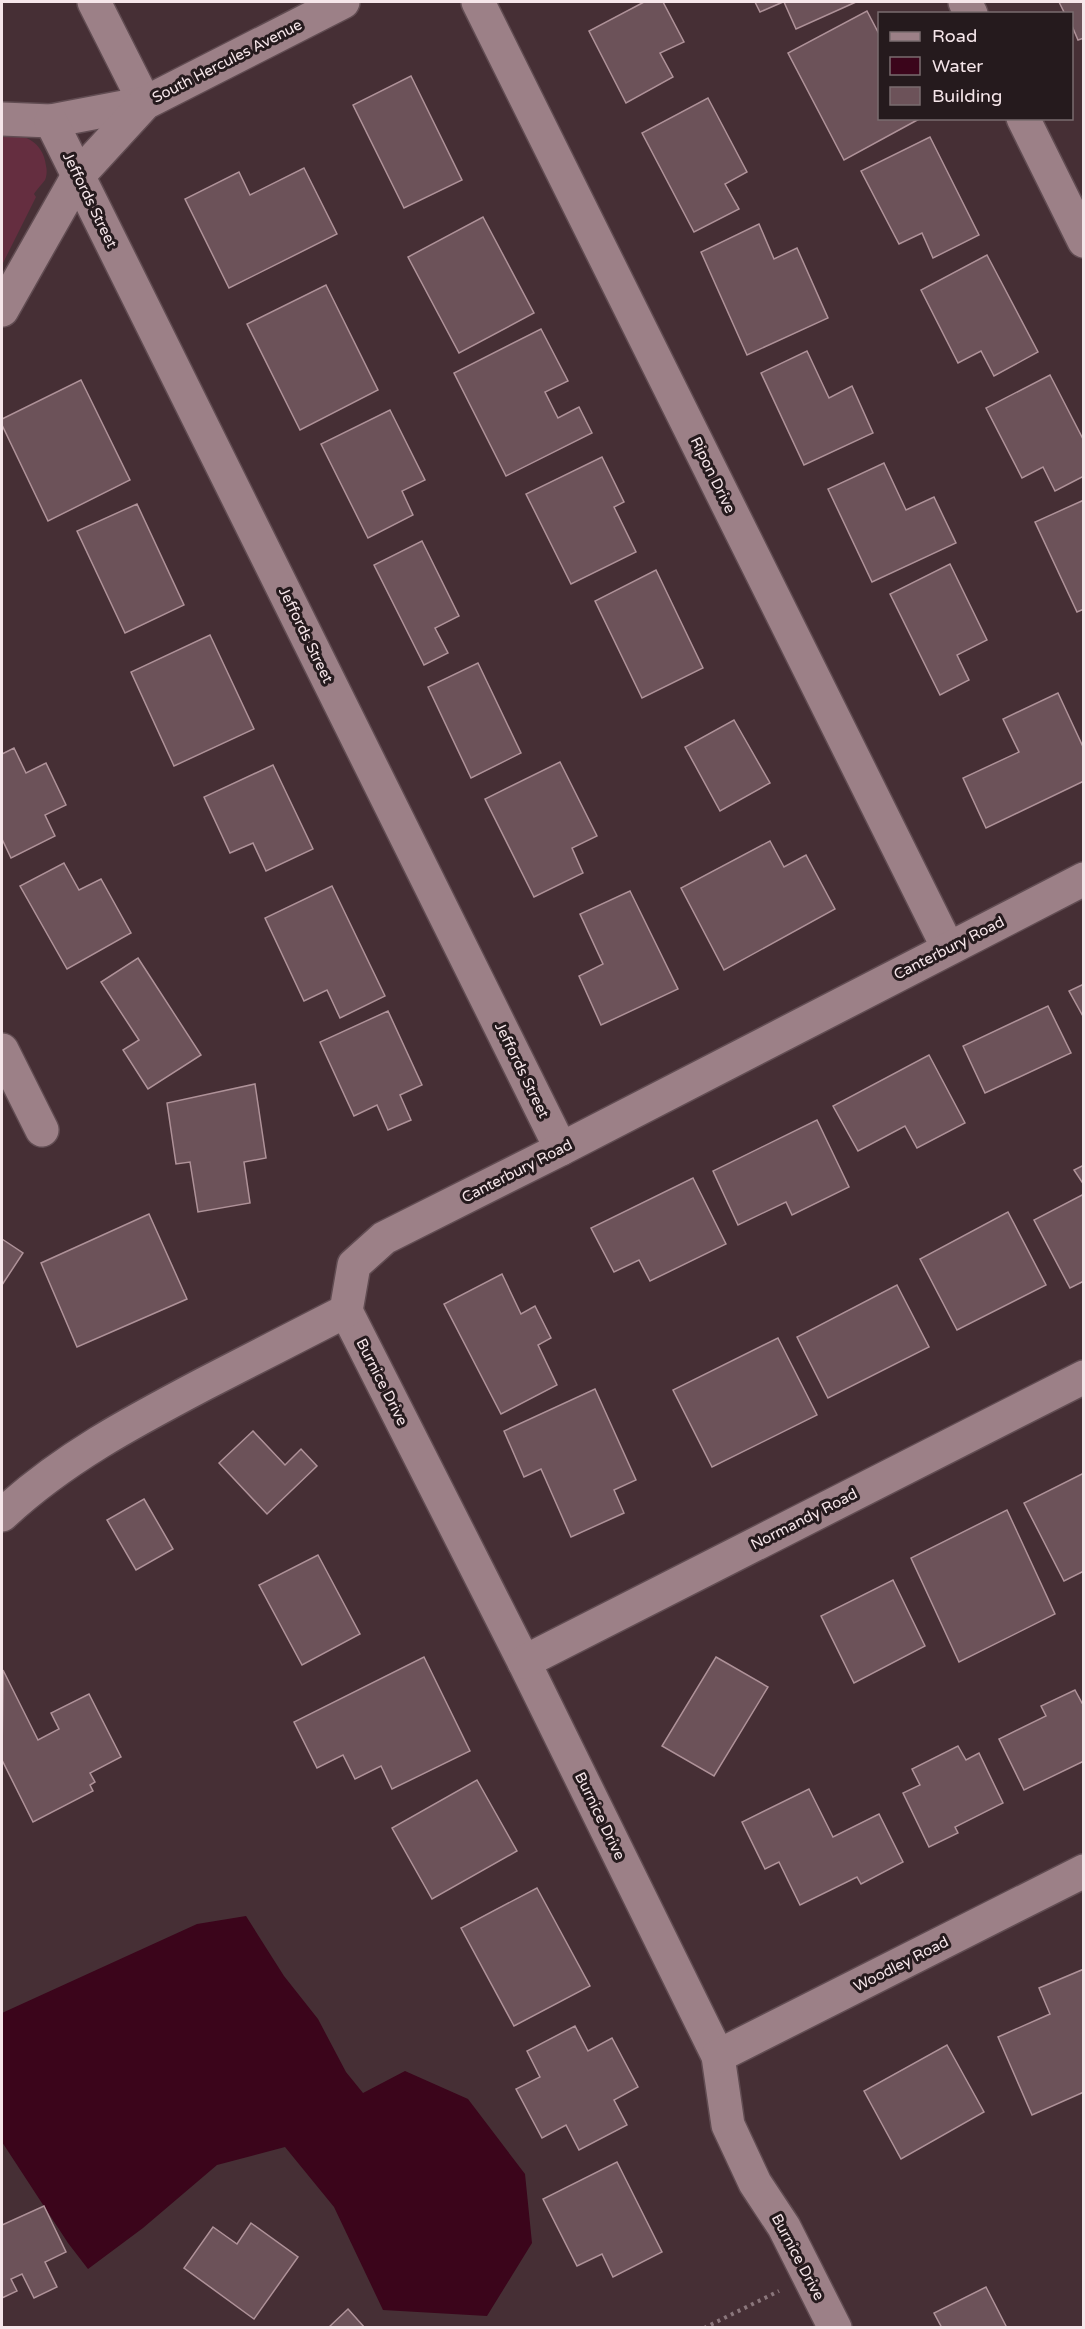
<svg xmlns="http://www.w3.org/2000/svg" width="1085" height="2329" font-family="'Varela Round',sans-serif">
	<style>
		.green { fill: #652e40 }
		.water { fill: #3b051b }
		.building { fill: #6c5259; stroke: #af9299; stroke-width: 1.5 }
		.lines { fill: none; stroke-linecap: round; stroke-linejoin: round }
		.minor-casing { stroke: #614c52; stroke-width: 36 }
		.path { stroke: #8b777c; stroke-width: 4; stroke-dasharray: 3 4.5; stroke-linecap: butt }
		.minor { stroke: #9c8087; stroke-width: 33 }
		.labels { text-anchor: middle; stroke-width: 6; stroke-linejoin: round; paint-order: stroke }
		.street-label { font-size: 15px; fill: #f6e6ea; stroke: #251a1d }
	</style>
	<rect width="100%" height="100%" fill="#462f35"/>
	<path class="green" d="M2,131C23,135 43,140 46,166C47,169 47,176 45,180C43,183 37,189 34,194L36,197L2,265Z"/>
	<path class="water" d="M246,1916L284,1976L318,2019L346,2072L363,2093L405,2071L468,2099L525,2174L532,2243L487,2316L383,2310L334,2207L285,2147L217,2165L143,2228L88,2269L68,2243L2,2142V2013L197,1924Z"/>
	<g class="building">
		<path d="M644,2H663L684,42L660,53L673,77L626,103L589,31Z"/>
		<path d="M755,2H783L760,12Z"/>
		<path d="M784,2H856L796,29Z"/>
		<path d="M1059,2H1084V38L1078,40L1072,26V14H1065Z"/>
		<path d="M867,11L880,36V118H921L844,160L788,53Z"/>
		<path d="M411,76L462,180L404,208L353,105Z"/>
		<path d="M708,98L747,172L725,184L739,209L694,232L642,133Z"/>
		<path d="M930,137L979,235L933,258L922,233L899,244L861,171Z"/>
		<path d="M304,168L337,234L229,288L185,199L239,172L250,195Z"/>
		<path d="M483,217L534,313L459,353L408,257Z"/>
		<path d="M759,224L774,259L797,248L828,318L747,355L701,252Z"/>
		<path d="M987,255L1038,352L994,376L981,351L958,363L921,290Z"/>
		<path d="M326,285L378,390L300,430L247,324Z"/>
		<path d="M541,329L568,381L545,392L558,418L579,407L592,433L506,476L454,373Z"/>
		<path d="M807,351L829,398L852,386L873,433L804,465L761,373Z"/>
		<path d="M1050,375L1084,441V476L1055,491L1043,467L1022,478L986,408Z"/>
		<path d="M81,380L130,480L48,521L2,425V419Z"/>
		<path d="M390,410L425,480L402,491L413,515L368,538L321,444Z"/>
		<path d="M602,457L624,502L614,507L636,552L571,584L526,494Z"/>
		<path d="M884,463L906,510L934,497L956,543L872,582L828,489Z"/>
		<path d="M1084,500V609L1077,612L1035,522Z"/>
		<path d="M137,504L184,605L125,633L77,531Z"/>
		<path d="M422,541L459,616L435,628L448,653L424,665L374,565Z"/>
		<path d="M950,564L987,640L957,655L969,680L940,695L890,594Z"/>
		<path d="M656,570L703,668L642,698L595,601Z"/>
		<path d="M210,635L254,729L174,766L131,672Z"/>
		<path d="M478,663L521,753L471,778L428,687Z"/>
		<path d="M1058,693L1084,749V781L986,828L963,778L1019,752L1003,719Z"/>
		<path d="M734,720L770,783L720,811L685,747Z"/>
		<path d="M14,748L26,773L46,763L66,805L45,815L55,836L11,858L2,839V754Z"/>
		<path d="M560,762L597,836L572,848L583,873L534,897L485,799Z"/>
		<path d="M273,765L313,849L266,871L253,843L230,853L204,797Z"/>
		<path d="M770,841L784,867L806,855L835,909L724,970L681,888Z"/>
		<path d="M64,863L79,890L101,879L131,933L67,969L20,886Z"/>
		<path d="M332,886L385,996L340,1018L327,990L304,1001L265,918Z"/>
		<path d="M630,891L678,989L601,1025L579,976L603,964L580,914Z"/>
		<path d="M138,958L201,1055L148,1089L123,1050L139,1040L101,982Z"/>
		<path d="M1084,984V1018L1069,991Z"/>
		<path d="M1048,1006L1071,1053L985,1093L963,1046Z"/>
		<path d="M388,1011L422,1085L400,1095L411,1120L388,1130L377,1105L354,1116L320,1042Z"/>
		<path d="M929,1055L965,1123L917,1148L905,1126L858,1151L833,1106Z"/>
		<path d="M255,1084L266,1158L244,1162L250,1203L198,1212L190,1162L176,1164L167,1103Z"/>
		<path d="M817,1120L849,1187L792,1215L786,1202L738,1225L713,1171Z"/>
		<path d="M1084,1165V1185L1074,1170Z"/>
		<path d="M693,1178L726,1244L650,1281L639,1260L614,1272L591,1228Z"/>
		<path d="M1084,1194V1281L1070,1288L1034,1220Z"/>
		<path d="M1008,1212L1046,1285L957,1330L920,1259Z"/>
		<path d="M149,1214L187,1299L77,1347L41,1263Z"/>
		<path d="M2,1239L23,1253L2,1285Z"/>
		<path d="M502,1274L521,1314L535,1306L551,1338L538,1345L557,1385L501,1414L444,1304Z"/>
		<path d="M897,1285L929,1347L828,1398L797,1337Z"/>
		<path d="M778,1338L817,1415L712,1467L673,1390Z"/>
		<path d="M595,1389L636,1480L614,1490L624,1513L571,1537L541,1469L524,1477L504,1431Z"/>
		<path d="M253,1431L285,1465L301,1449L317,1466L267,1514L219,1463Z"/>
		<path d="M1084,1473V1571L1064,1581L1024,1503Z"/>
		<path d="M144,1499L173,1549L136,1570L107,1520Z"/>
		<path d="M1007,1510L1055,1614L959,1662L911,1558Z"/>
		<path d="M318,1555L360,1634L302,1665L259,1585Z"/>
		<path d="M893,1580L925,1646L854,1683L821,1616Z"/>
		<path d="M424,1657L470,1751L392,1789L381,1766L355,1779L343,1755L317,1768L294,1722Z"/>
		<path d="M716,1657L768,1687L714,1776L662,1746Z"/>
		<path d="M3,1670L38,1740L59,1729L51,1713L89,1694L121,1757L90,1773L95,1782L90,1785L93,1791L33,1822L2,1760Z"/>
		<path d="M1075,1690L1082,1703L1084,1702V1761L1024,1790L999,1739L1046,1716L1041,1706Z"/>
		<path d="M958,1746L966,1760L979,1753L1003,1803L955,1827L958,1833L929,1847L903,1793L920,1785L912,1769Z"/>
		<path d="M477,1780L517,1851L432,1899L392,1828Z"/>
		<path d="M809,1789L833,1837L879,1814L903,1862L861,1884L857,1877L800,1905L779,1862L765,1869L742,1822Z"/>
		<path d="M537,1888L590,1986L514,2026L461,1928Z"/>
		<path d="M1084,1969V2092L1032,2115L998,2037L1050,2014L1039,1988Z"/>
		<path d="M575,2026L588,2051L612,2038L638,2087L614,2100L627,2125L579,2150L566,2125L542,2138L516,2089L540,2077L527,2051Z"/>
		<path d="M947,2045L984,2112L901,2159L864,2091Z"/>
		<path d="M617,2162L662,2252L613,2277L602,2254L577,2266L543,2199Z"/>
		<path d="M44,2206L66,2252L45,2262L57,2287L34,2298L22,2274L11,2279L17,2291L2,2298V2225Z"/>
		<path d="M251,2223L298,2257L254,2319L184,2268L213,2227L237,2244Z"/>
		<path d="M986,2287L1007,2328H942L934,2313Z"/>
		<path d="M348,2309L365,2328H328Z"/>
	</g>
	<g class="lines">
		<defs>
			<g id="minor">
				<path d="M94,2L145,103"/>
				<path d="M478,2L948,948"/>
				<path d="M965,2L971,14"/>
				<path d="M1023,118L1084,241"/>
				<path d="M2,119L51,121L145,103"/>
				<path d="M51,121L561,1149"/>
				<path d="M2,310L78,176L145,103L343,2"/>
				<path d="M2,1050L42,1130"/>
				<path d="M346,1311L524,1662L718,2056L728,2125L755,2183L784,2227L835,2328"/>
				<path d="M2,1515C62,1459 132,1422 204,1384C251,1360 299,1335 346,1311L354,1265L384,1238L561,1149L1084,879"/>
				<path d="M524,1662L1084,1377"/>
				<path d="M718,2056L1084,1871"/>
			</g>
		</defs>
		<use href="#minor" class="minor-casing"/>
		<path class="path" d="M704,2328L779,2291"/>
		<use href="#minor" class="minor"/>
	</g>
	<g class="labels">
		<g class="street-label">
			<text transform="translate(227 61) rotate(-27)" y="5">South Hercules Avenue</text>
			<text transform="translate(90 200) rotate(64)" y="5">Jeffords Street</text>
			<text transform="translate(713 475) rotate(64)" y="5">Ripon Drive</text>
			<text transform="translate(306 635) rotate(64)" y="5">Jeffords Street</text>
			<text transform="translate(949 948) rotate(-27)" y="5">Canterbury Road</text>
			<text transform="translate(522 1070) rotate(64)" y="5">Jeffords Street</text>
			<text transform="translate(517 1171) rotate(-27)" y="5">Canterbury Road</text>
			<text transform="translate(382 1382) rotate(63)" y="5">Burnice Drive</text>
			<text transform="translate(804 1519) rotate(-27)" y="5">Normandy Road</text>
			<text transform="translate(600 1816) rotate(64)" y="5">Burnice Drive</text>
			<text transform="translate(901 1964) rotate(-27)" y="5">Woodley Road</text>
			<text transform="translate(798 2257) rotate(62)" y="5">Burnice Drive</text>
		</g>
	</g>
	<rect width="1085" height="2329" fill="none" stroke="#f6e6ea" stroke-width="6"/>
	<rect x="878" y="12" width="195" height="108" fill="#251a1d" stroke="#796c6f" stroke-width="1.5"/>
	<rect x="890" y="32" width="30" height="9" fill="#9c8087" stroke="#796c6f" stroke-width="1.5"/>
	<text x="932" y="42" font-size="18" fill="#f6e6ea">Road</text>
	<rect x="890" y="57" width="30" height="18" fill="#3b051b" stroke="#796c6f" stroke-width="1.5"/>
	<text x="932" y="72" font-size="18" fill="#f6e6ea">Water</text>
	<rect x="890" y="87" width="30" height="18" fill="#6c5259" stroke="#796c6f" stroke-width="1.5"/>
	<text x="932" y="102" font-size="18" fill="#f6e6ea">Building</text>
</svg>
